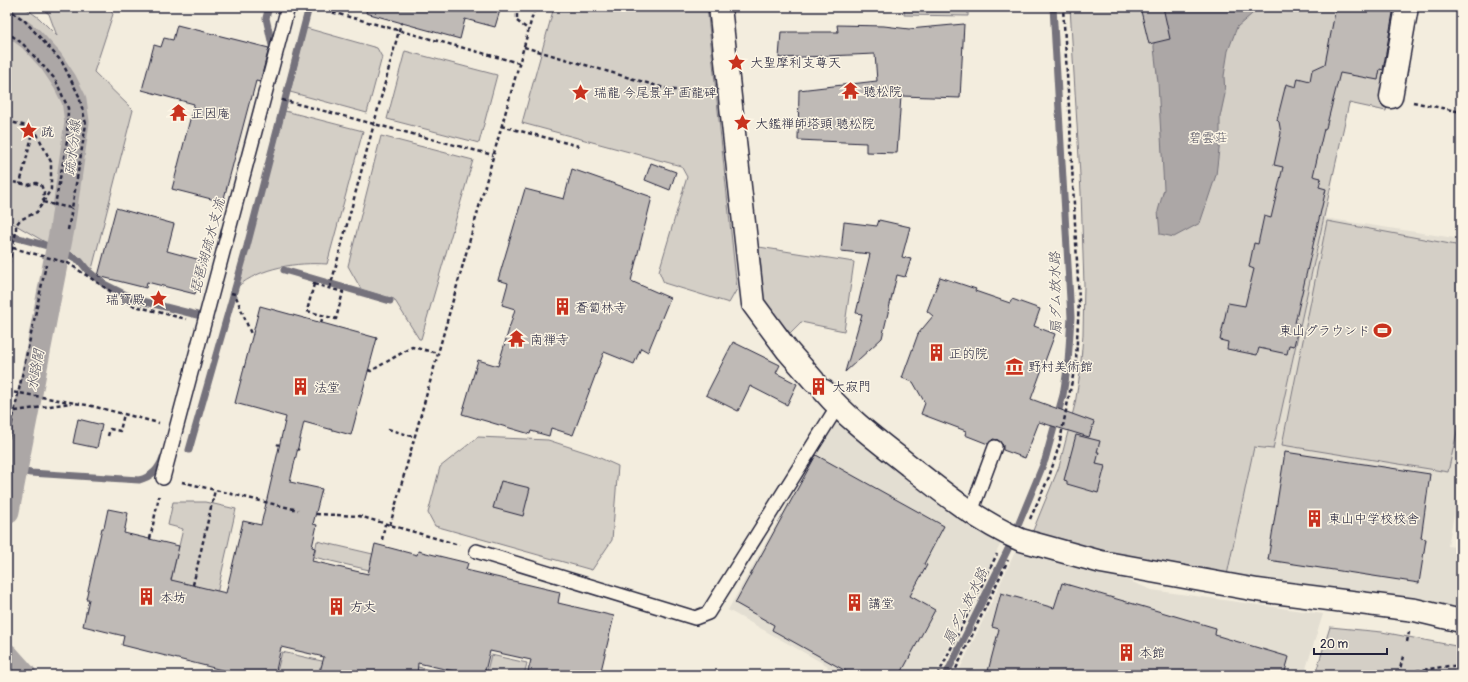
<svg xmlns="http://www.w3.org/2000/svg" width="1468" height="682" font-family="Pangolin,'Klee One',sans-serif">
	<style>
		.built { fill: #e3ded2 }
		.green { fill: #d4cfc6; stroke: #7b7880 }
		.water { fill: #aca7a6; stroke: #75727b }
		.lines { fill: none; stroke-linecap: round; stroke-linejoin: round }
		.stream { stroke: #75727b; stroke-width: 7 }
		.canal { stroke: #aca7a6; stroke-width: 25 }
		.building { fill: #bfbab6; stroke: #22223b }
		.service-casing { stroke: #22223b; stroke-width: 16 }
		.minor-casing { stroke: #22223b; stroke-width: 25 }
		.path { stroke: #22223b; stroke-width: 2.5; stroke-dasharray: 4 3; stroke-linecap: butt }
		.service { stroke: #fcf5e5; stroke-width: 13 }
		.minor { stroke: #fcf5e5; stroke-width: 22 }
		.labels { text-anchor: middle; stroke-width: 3; stroke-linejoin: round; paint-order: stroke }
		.poi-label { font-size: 13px; fill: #22223b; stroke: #fcf5e5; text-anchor: start }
		.park-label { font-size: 13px; fill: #575665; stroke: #fcf5e5 }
		.water-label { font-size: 14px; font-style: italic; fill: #525160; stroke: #fcf5e5 }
	</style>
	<rect width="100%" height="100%" fill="#f3edde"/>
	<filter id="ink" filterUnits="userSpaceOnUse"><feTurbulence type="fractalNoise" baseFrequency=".025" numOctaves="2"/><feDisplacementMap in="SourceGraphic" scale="8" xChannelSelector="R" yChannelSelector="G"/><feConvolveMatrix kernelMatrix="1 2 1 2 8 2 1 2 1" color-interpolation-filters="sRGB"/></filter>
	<g filter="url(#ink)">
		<g class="built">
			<path d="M1324,218L1461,239V478L1448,546L1461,548V586L1457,609L1227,575L1254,446L1273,449Z"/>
			<path d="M836,418L934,499L1002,541L935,675H824L828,666L728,610Z"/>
			<path d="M1017,548L1099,569L1152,590L1323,614L1304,675H957Z"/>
		</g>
		<g class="green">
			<path d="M7,7H24L39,18L57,36L49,14L40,7H106L113,14L94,72L133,110L92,269L7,220Z"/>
			<path d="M554,7H707L737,289L729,303L664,283L659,271L687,177L681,166L522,123Z"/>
			<path d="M905,7H968V16L904,15Z"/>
			<path d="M1070,7H1405L1386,111L1349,103L1273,449L1254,447L1227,575L1105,553L1032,533L1059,467L1075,404L1080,373L1083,335L1084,285L1081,192Z"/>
			<path d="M306,28L377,48L382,57L367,113L290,92Z"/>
			<path d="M405,51L497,75L479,143L387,119Z"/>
			<path d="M285,111L363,131L327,264C297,262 261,267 237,287Z"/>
			<path d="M381,136L473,160L421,339H419L394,299L361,289L348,266Z"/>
			<path d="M1327,221L1461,246V414L1448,472L1282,445Z"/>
			<path d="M759,247L854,262L844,331L801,322L790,333L764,304Z"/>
			<path d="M478,437L548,440L591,454L618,466L612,540L592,570L435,526L428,513L440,467Z"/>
			<path d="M173,502H205L236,509L214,607L168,593L183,529L168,525Z"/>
			<path d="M317,541L403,561L399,577L314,557Z"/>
			<path d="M1330,627L1382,632L1461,647V675H1315Z"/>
			<path d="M282,652L335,664L334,670L320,667L318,675H276Z"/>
			<path d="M491,655L527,663L524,675H486Z"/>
			<path d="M409,665L453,675H407Z"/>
		</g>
		<path class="water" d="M1154,7H1260L1237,27L1228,51L1224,76L1225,94L1220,117V141L1216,175L1200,223L1174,237L1160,234L1158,211L1164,189L1158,83L1154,48Z"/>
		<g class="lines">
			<g class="stream">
				<path d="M269,7L266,18L273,50"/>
				<path d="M7,235L48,246L66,253L80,261L88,271L104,284L134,299L201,316"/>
				<path d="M284,270L390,301"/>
				<path d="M189,450L247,246L309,7"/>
				<path d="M7,469L31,473L139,480C151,477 159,470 163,457"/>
				<path d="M946,675L1010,545L1045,460L1063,395L1068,363L1071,317L1053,7"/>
			</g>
			<g class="canal">
				<path d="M7,21L31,39L51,61L65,82L74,100L77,122L62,229L7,511"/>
				<path d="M7,656L24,675"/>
			</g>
		</g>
		<g class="building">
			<path d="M367,7H501L495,27L465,19L460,39L366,13Z"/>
			<path d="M1140,7H1163L1170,39L1149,44Z"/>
			<path d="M1336,7H1394L1383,70L1380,69L1378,80L1340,73L1326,128L1324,129L1313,176L1321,178L1319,187L1326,189L1295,323L1299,324L1294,346L1289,345L1287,354L1259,348L1257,355L1227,349L1228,342L1220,340L1228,303L1245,306L1254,269L1249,267L1254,243L1258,244L1264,216L1271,218L1283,167L1274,165L1281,133L1279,122L1277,120L1286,84L1296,87L1298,78L1310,81L1312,70L1325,64Z"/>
			<path d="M964,24L960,98L901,96L897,153L866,152V143L798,140L799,90L877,81L875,54L779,58L781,32H838L837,25L884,26L909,29Z"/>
			<path d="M177,25L269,48L260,82L256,81L251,100H250L223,202L172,189L194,104L142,90L154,45L161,47L164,38L173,40Z"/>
			<path d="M651,163L676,172L670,190L645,180Z"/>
			<path d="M572,169L652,197L631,281L670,298L648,352L641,348L634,364L604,352L573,435L551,428L549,436L531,431L530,434L462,414L478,360L498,366L515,309L502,305L508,283L498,280L525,189L564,199Z"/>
			<path d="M116,208L174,224L167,251L204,261L195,294L147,282L146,288L98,276Z"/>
			<path d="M879,220L910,227L902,257L911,259L905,277L897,275L882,338L845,372L862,314L856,313L870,254L841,251L844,222L877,226Z"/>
			<path d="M940,277L976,289L975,291L1010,303L1012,299L1040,309L1034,326L1055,334L1031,399L1094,422L1089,437L1039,422L1025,458L1003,450V445L998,440L993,439L988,444L965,435L966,431L921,414L925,403L913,382L902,378L918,334L933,316L927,311Z"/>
			<path d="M260,306L377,338L351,435L304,422L290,482L322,489L313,524L317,525L312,547L315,548L312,561L368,574L375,544L417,555L418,551L468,563L466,570L560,592L558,603L614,616L600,675H527L531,660L490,651L484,675H471L418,663L417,675H319L324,657L281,647L275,675H242L122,645L124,636L83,626L89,599H86L102,528H104L108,509L128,513L124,533L179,546L171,580L226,593L243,521L261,525L286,417L235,403Z"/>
			<path d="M733,342L780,365L776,373L797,384L787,405L750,386L738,411L706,395Z"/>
			<path d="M78,419L102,425L97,448L73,443Z"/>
			<path d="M1076,435L1100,441L1097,452H1099L1096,464L1105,466L1098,493L1067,484V481L1064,480Z"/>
			<path d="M1285,452L1430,474L1421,538L1426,539L1419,583L1268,560Z"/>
			<path d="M816,455L944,526L924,564L927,565L910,596L935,610L900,675H853L772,630L774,625L735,603Z"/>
			<path d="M501,481L530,488L523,516L493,508Z"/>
			<path d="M1062,583L1216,628L1215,635L1289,657L1284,675H987L999,629L992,627L1001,593L1054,608Z"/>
		</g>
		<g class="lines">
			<defs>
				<g id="service">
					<path d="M163,478L288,7"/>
					<path d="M971,512L995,447"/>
					<path d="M476,551L695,618L708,613L837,407"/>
				</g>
				<g id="minor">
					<path d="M720,7L753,304L787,350L814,381"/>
					<path d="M1391,97L1407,7"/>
					<path d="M824,391C848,419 878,441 907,464C942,492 979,522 1021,540L1101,562L1257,590L1415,610L1461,621"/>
				</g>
			</defs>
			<use href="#service" class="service-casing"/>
			<use href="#minor" class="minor-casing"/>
			<g class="path">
				<path d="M332,7L331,12L519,63"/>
				<path d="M517,7V21L529,30"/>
				<path d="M7,8L25,21L62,62L79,96L86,124L72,208L55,205L67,141L68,108L55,79L23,44L7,32"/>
				<path d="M524,47L671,90H705"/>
				<path d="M282,100L493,155"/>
				<path d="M1413,102L1461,112"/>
				<path d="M7,121L34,128L20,184"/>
				<path d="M501,126L582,147"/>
				<path d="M7,181L28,185L36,183L41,185L44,192L43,200"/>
				<path d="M43,202L55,205"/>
				<path d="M68,230L72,208"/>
				<path d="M13,248L68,263L131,305L186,319"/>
				<path d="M7,271L16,232V225L20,220L37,212L51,189V162L34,128"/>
				<path d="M314,284L343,292L336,319L307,311Z"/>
				<path d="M330,288L401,23"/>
				<path d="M231,293L235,294L251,334L253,335"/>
				<path d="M321,323L323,315"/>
				<path d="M368,370L371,371L412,347L438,353"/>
				<path d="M7,392L19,393L92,406L159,423"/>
				<path d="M15,411L71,403"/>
				<path d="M388,429L415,437"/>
				<path d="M108,436L110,429L120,431L124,414"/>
				<path d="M277,444L279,445"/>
				<path d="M7,445L46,265"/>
				<path d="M297,449L299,450"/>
				<path d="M182,482L298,510"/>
				<path d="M316,514L359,516L459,545"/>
				<path d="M1030,519L1049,477L1059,446L1076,361L1079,300L1069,108L1063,7"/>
				<path d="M390,525L535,7"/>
				<path d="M150,539L159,496"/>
				<path d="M382,540L385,524"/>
				<path d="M193,585L215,490"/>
				<path d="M1407,642L1409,632"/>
				<path d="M1399,674L1403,656"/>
				<path d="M938,675L997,554"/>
				<path d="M953,675L1008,560"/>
				<path d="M1389,675L1449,666H1461"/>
			</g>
			<use href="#service" class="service"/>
			<use href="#minor" class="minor"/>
		</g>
	</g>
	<defs>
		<symbol id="sight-bare" viewBox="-9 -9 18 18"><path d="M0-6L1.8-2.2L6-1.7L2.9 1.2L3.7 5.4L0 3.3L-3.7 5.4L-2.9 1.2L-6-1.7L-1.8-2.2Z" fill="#c8321e" stroke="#fcf5e5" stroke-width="2.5" paint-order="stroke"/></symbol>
		<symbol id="temple-bare" viewBox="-9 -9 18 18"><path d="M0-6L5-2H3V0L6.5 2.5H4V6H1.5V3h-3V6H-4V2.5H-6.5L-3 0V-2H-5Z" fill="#c8321e" stroke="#fcf5e5" stroke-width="2.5" paint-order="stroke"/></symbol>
		<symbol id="building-bare" viewBox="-9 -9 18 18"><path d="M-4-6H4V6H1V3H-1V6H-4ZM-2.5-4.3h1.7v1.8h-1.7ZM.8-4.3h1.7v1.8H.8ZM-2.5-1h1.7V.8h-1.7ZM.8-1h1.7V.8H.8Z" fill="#c8321e" stroke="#fcf5e5" stroke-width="2.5" paint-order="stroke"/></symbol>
		<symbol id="stadium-bare" viewBox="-9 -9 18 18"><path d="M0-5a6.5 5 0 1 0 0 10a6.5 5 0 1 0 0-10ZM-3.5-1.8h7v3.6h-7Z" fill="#c8321e" stroke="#fcf5e5" stroke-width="2.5" paint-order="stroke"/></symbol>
		<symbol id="museum-bare" viewBox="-9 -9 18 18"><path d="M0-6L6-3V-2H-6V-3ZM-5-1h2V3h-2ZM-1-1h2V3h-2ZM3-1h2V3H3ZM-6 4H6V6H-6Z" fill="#c8321e" stroke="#fcf5e5" stroke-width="2.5" paint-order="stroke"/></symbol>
	</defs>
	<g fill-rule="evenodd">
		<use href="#sight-bare" x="724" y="50" width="25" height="25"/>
		<use href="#temple-bare" x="838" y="78" width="25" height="25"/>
		<use href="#sight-bare" x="568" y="80" width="25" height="25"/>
		<use href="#temple-bare" x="166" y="100" width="25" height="25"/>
		<use href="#sight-bare" x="730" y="110" width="25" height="25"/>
		<use href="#sight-bare" x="16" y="118" width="25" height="25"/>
		<use href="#sight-bare" x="146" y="286" width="25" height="25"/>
		<use href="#building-bare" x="550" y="294" width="25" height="25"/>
		<use href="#stadium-bare" x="1370" y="318" width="25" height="25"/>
		<use href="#temple-bare" x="504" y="326" width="25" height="25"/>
		<use href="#building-bare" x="924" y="340" width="25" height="25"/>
		<use href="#museum-bare" x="1002" y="354" width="25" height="25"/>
		<use href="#building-bare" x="806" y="374" width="25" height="25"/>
		<use href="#building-bare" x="288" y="374" width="25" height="25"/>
		<use href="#building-bare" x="1302" y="506" width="25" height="25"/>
		<use href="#building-bare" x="134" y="584" width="25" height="25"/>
		<use href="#building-bare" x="842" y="590" width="25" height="25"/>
		<use href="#building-bare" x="324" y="594" width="25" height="25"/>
		<use href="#building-bare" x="1114" y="640" width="25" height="25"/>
	</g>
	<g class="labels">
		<g class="poi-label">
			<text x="750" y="67">大聖摩利支尊天</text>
			<text x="863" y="96">聴松院</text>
			<text x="594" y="97">瑞龍 今尾景年 画龍碑</text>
			<text x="191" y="118">正因庵</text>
			<text x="755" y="128">大鑑禅師塔頭 聴松院</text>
			<text x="41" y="136">疏</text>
			<text x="145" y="304" text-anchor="end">瑞寶殿</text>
			<text x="575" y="312">蒼蔔林寺</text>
			<text x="1370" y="335" text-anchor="end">東山グラウンド</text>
			<text x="530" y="344">南禅寺</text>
			<text x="949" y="358">正的院</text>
			<text x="1028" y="371">野村美術館</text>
			<text x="832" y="391">大寂門</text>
			<text x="314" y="392">法堂</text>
			<text x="1328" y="523">東山中学校校舎</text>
			<text x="160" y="602">本坊</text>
			<text x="868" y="608">講堂</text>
			<text x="350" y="611">方丈</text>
			<text x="1139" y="657">本館</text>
		</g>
		<g class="park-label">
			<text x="1208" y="142">碧雲荘</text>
		</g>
		<g class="water-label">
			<text transform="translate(72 148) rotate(-84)" y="5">疏水分線</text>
			<text transform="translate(207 246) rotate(-75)" y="5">琵琶湖疏水支流</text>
			<text transform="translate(1055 293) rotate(-91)" y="5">扇ダム放水路</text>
			<text transform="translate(35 370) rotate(-79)" y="5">水路閣</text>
			<text transform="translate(965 606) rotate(-64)" y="5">扇ダム放水路</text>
		</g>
	</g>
	<rect width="1468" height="682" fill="none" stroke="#fcf5e5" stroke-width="24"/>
	<rect x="12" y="12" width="1444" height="658" fill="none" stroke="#22223b" stroke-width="1.5" filter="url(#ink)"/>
	<path d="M1314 648v6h73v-6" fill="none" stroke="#22223b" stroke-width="2"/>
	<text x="1320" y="648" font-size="12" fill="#22223b" stroke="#fcf5e5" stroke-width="3" paint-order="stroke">20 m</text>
</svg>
